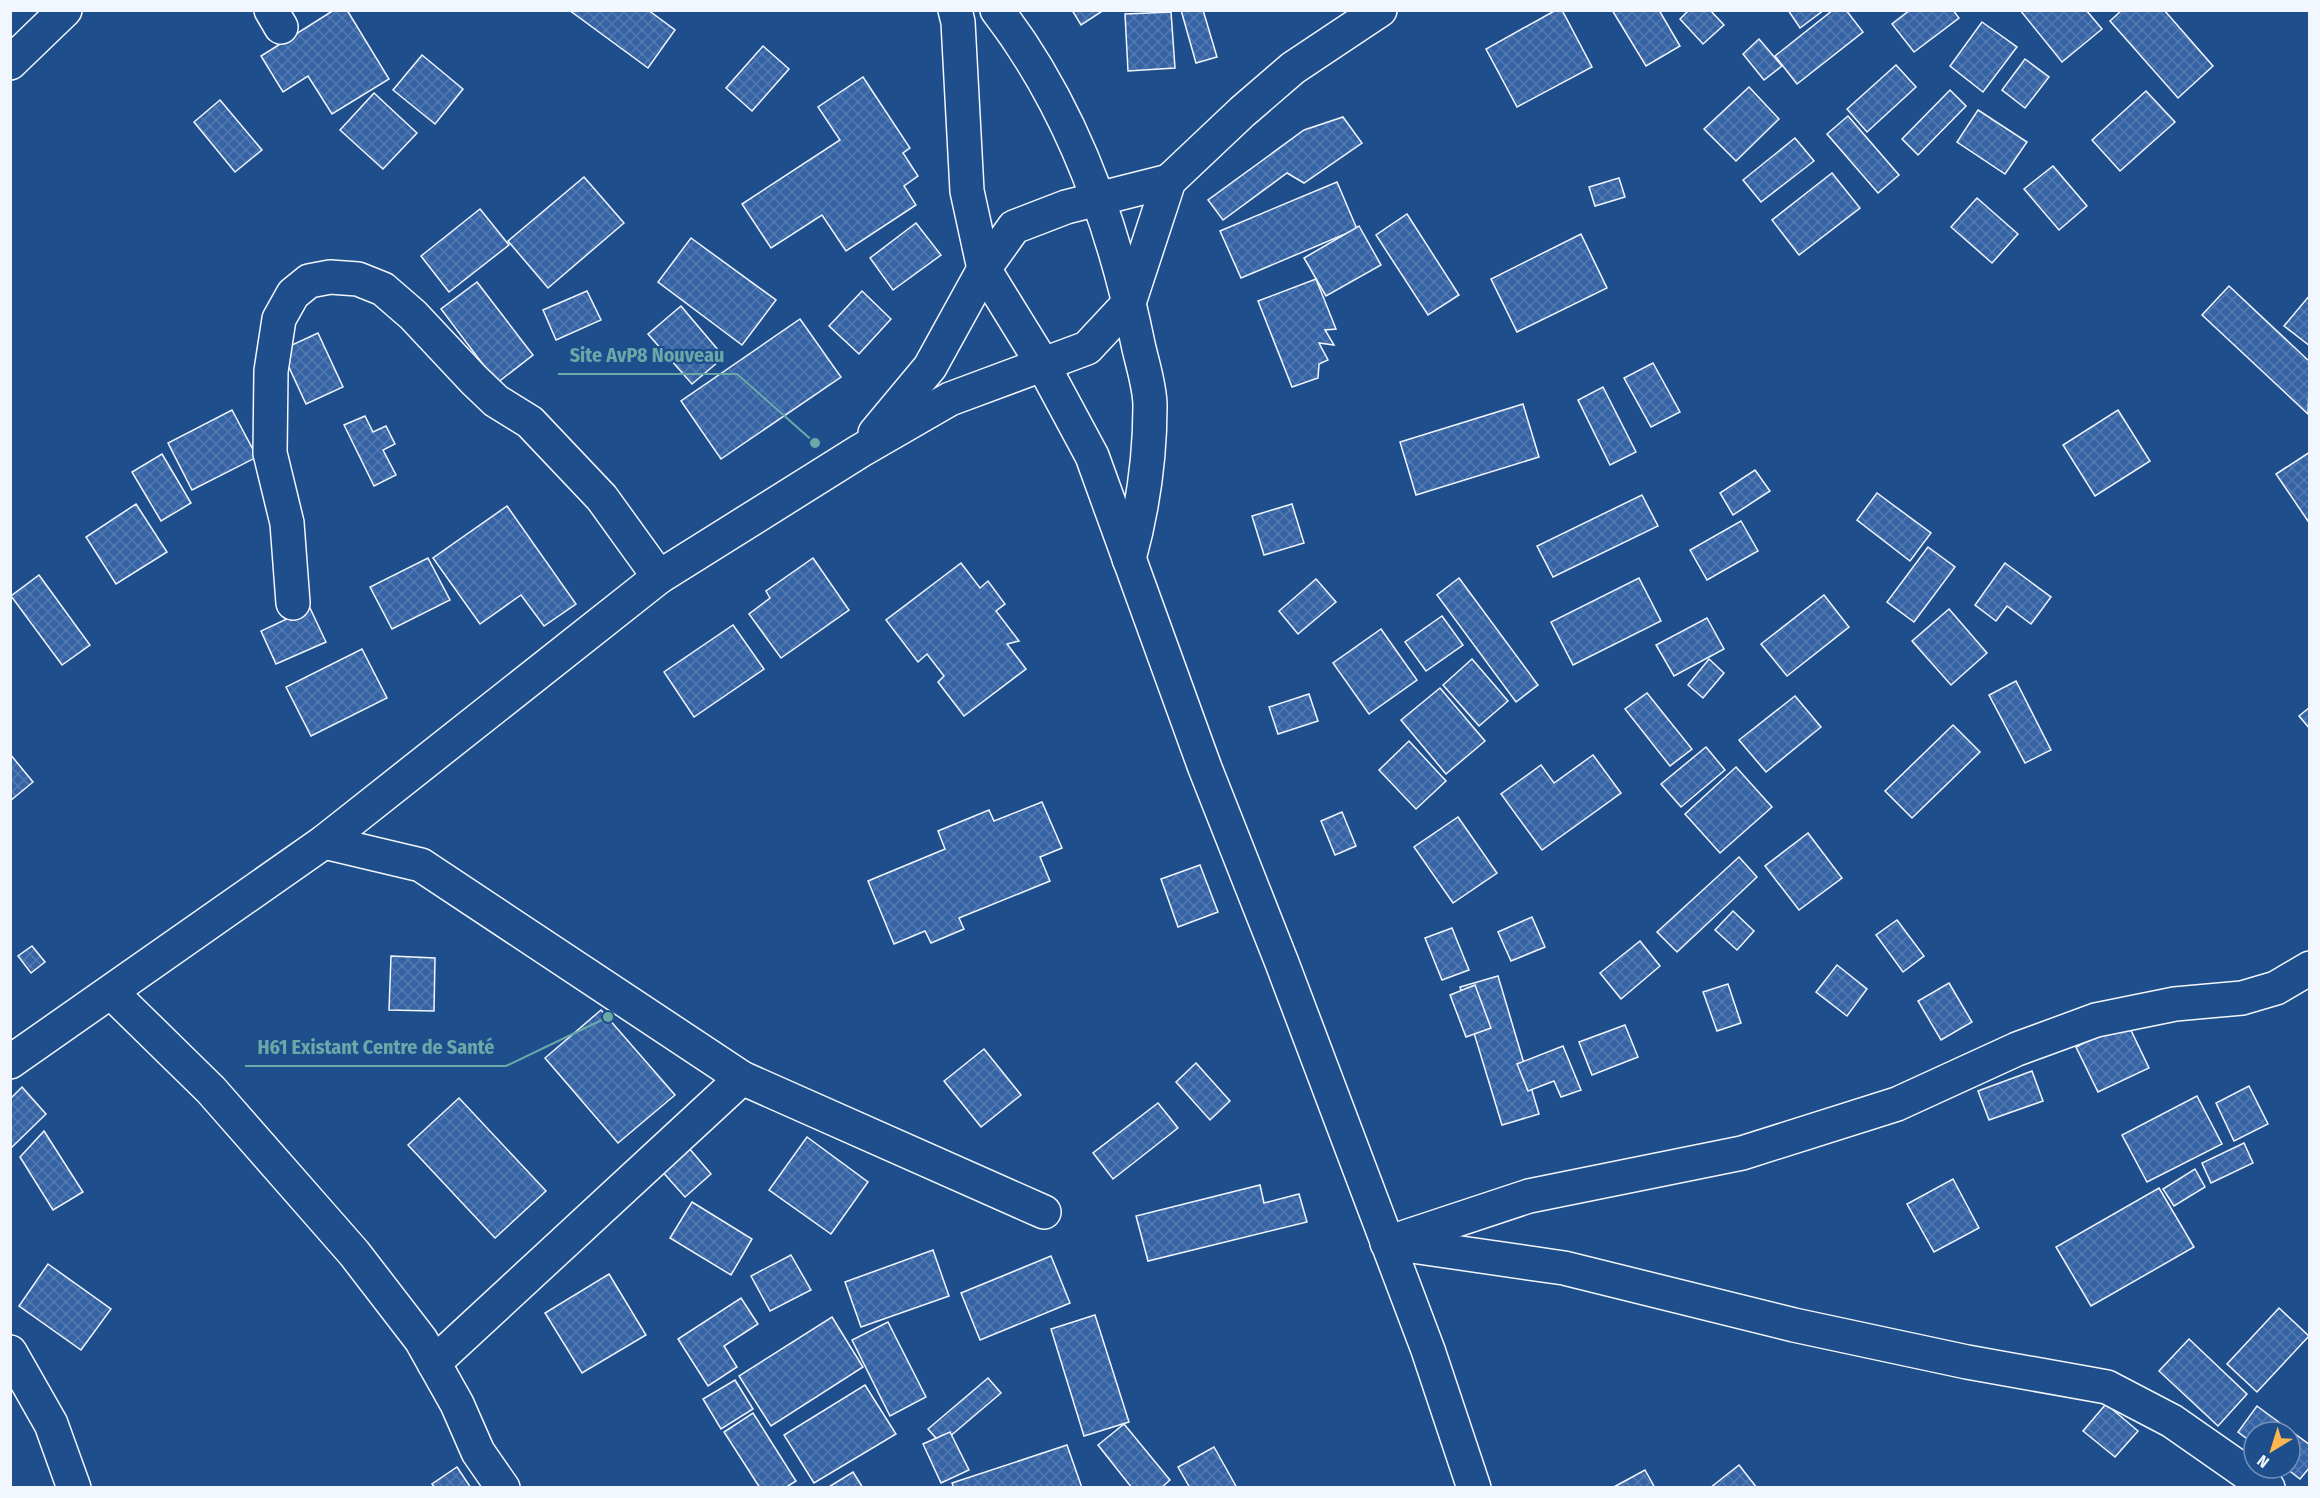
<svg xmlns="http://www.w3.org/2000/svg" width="2320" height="1498" font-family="'Fira Sans Condensed',sans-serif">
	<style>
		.building { fill: url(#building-cross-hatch); stroke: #f2f6ff; stroke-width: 1.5 }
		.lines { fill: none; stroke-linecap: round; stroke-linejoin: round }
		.street-casing { stroke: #f2f6ff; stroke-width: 36 }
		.secondary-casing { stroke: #f2f6ff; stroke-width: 36 }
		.street { stroke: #1f4e8c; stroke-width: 33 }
		.secondary { stroke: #1f4e8c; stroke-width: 33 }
		.leader { fill: none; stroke: #6aa9a8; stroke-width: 2 }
		.callout-dot { fill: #6aa9a8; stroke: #1f4e8c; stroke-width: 2 }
		.callout-label { font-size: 20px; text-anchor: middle; font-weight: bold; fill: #6aa9a8; stroke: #1f4e8c; stroke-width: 4.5; stroke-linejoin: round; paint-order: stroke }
	</style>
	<defs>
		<pattern id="building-cross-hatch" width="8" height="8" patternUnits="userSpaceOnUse" patternTransform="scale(1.5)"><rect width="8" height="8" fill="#3563a3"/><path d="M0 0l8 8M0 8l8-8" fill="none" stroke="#537ab1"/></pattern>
	</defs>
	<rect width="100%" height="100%" fill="#1f4e8c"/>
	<g class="building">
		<path d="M334,10H347L389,79L332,114L308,76L283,92L261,56Z"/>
		<path d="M569,10H648L675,30L648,68Z"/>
		<path d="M1072,10H1104L1081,25Z"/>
		<path d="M1181,10H1203L1217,57L1196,63Z"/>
		<path d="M1556,10H1562L1592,67L1517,107L1486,49Z"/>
		<path d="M1612,10H1659L1680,46L1646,66Z"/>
		<path d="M1689,10H1710L1724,25L1703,44L1680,19Z"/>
		<path d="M1788,10H1824L1800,28Z"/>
		<path d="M1833,10H1846L1863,32L1797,84L1775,56Z"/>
		<path d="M1910,10H1953L1959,18L1914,52L1892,24Z"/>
		<path d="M2020,10H2086L2102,29L2062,62Z"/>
		<path d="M2122,10H2164L2213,66L2178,98L2110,21Z"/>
		<path d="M1171,12L1175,68L1128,71L1125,14Z"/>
		<path d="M1982,22L2017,47L1983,92L1950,66Z"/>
		<path d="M1759,39L1782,66L1764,80L1743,54Z"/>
		<path d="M763,46L789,69L752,111L726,88Z"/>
		<path d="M422,55L463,89L435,124L393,90Z"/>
		<path d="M2025,59L2049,77L2025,108L2002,90Z"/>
		<path d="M1896,65L1916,87L1867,132L1847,109Z"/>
		<path d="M863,77L910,148L903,153L918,176L904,186L916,205L846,251L822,215L771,248L742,204L840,140L818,107Z"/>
		<path d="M1749,87L1779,119L1736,161L1704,129Z"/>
		<path d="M1950,90L1966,106L1918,155L1902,139Z"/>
		<path d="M2146,91L2175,122L2120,171L2092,140Z"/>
		<path d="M374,93L417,133L383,169L340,130Z"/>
		<path d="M220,100L262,150L235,172L194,122Z"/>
		<path d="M1978,110L2027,142L2005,174L1957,142Z"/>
		<path d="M1848,116L1899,175L1878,193L1827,134Z"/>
		<path d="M1343,117L1362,143L1304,183L1287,173L1223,220L1208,200L1304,130Z"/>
		<path d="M1795,138L1814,161L1761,202L1743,180Z"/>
		<path d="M2053,166L2087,206L2059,230L2024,189Z"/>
		<path d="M1832,173L1860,208L1799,255L1772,220Z"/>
		<path d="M584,177L624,223L548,288L508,241Z"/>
		<path d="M1619,178L1625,197L1595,206L1589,187Z"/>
		<path d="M1337,182L1357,229L1241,278L1220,231Z"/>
		<path d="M1977,198L2018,234L1992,263L1951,227Z"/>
		<path d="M480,209L509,245L449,292L421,256Z"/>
		<path d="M1407,214L1459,295L1428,315L1376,235Z"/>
		<path d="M916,223L941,255L893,290L870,258Z"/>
		<path d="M1359,226L1381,265L1326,296L1304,258Z"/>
		<path d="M1581,234L1607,288L1517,332L1491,279Z"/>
		<path d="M691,238L776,300L742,345L658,282Z"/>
		<path d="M1316,279L1336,329L1325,330L1334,345L1319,343L1328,360L1319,364L1318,378L1292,387L1258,301Z"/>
		<path d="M477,282L533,355L497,383L441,309Z"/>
		<path d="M2229,286L2310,362L2308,414L2202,315Z"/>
		<path d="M587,291L601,320L556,340L543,310Z"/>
		<path d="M862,291L891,319L859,354L829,326Z"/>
		<path d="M2310,295V346L2284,326Z"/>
		<path d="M681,306L724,357L692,384L648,334Z"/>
		<path d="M800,319L841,377L721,459L681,401Z"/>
		<path d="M318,333L343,387L306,404L281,350Z"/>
		<path d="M1653,363L1680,412L1651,427L1624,378Z"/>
		<path d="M1603,387L1636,452L1610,465L1578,400Z"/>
		<path d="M1523,404L1539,457L1416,495L1400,442Z"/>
		<path d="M232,410L257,457L192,490L168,443Z"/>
		<path d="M2118,410L2150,461L2095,496L2063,445Z"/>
		<path d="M365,416L373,432L386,426L395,444L383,450L396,475L374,486L344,425Z"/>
		<path d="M2310,452V524L2276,474Z"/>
		<path d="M162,454L191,503L161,521L132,472Z"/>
		<path d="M1755,470L1770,491L1733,515L1720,493Z"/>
		<path d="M1877,493L1931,533L1910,561L1857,520Z"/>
		<path d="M1642,495L1658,526L1553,577L1537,546Z"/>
		<path d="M136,504L167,552L116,584L86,537Z"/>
		<path d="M1292,504L1304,543L1264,555L1252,516Z"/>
		<path d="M507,506L576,604L544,626L521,595L480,624L433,558Z"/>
		<path d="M1741,521L1758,551L1707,580L1690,550Z"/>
		<path d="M1928,547L1955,567L1914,622L1887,602Z"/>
		<path d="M428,558L450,600L392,629L370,587Z"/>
		<path d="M813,558L849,610L781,658L749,614L770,598L766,591Z"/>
		<path d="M961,563L980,588L988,581L1005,604L996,611L1019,641L1007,644L1026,669L964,716L938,682L944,676L927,654L918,662L886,620Z"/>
		<path d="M2005,563L2051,597L2031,624L2007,606L1996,621L1975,605Z"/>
		<path d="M39,575L90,645L62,665L11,596Z"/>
		<path d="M1459,578L1538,685L1516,702L1437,595Z"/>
		<path d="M1639,578L1661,621L1573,665L1551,622Z"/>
		<path d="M1316,579L1336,602L1298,634L1279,611Z"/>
		<path d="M1824,595L1849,627L1787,676L1761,644Z"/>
		<path d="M310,608L326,642L276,664L261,631Z"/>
		<path d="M1949,609L1987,653L1951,685L1912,641Z"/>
		<path d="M1442,616L1463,645L1426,671L1405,642Z"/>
		<path d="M1707,618L1724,649L1674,676L1656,645Z"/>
		<path d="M733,625L764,669L694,717L664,672Z"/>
		<path d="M1381,629L1417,680L1369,714L1333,663Z"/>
		<path d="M362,649L387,698L311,736L286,687Z"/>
		<path d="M1472,659L1508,701L1479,726L1443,685Z"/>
		<path d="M1709,659L1724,673L1703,698L1688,685Z"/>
		<path d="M2016,681L2051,750L2025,763L1989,695Z"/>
		<path d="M1440,688L1485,741L1446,774L1401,720Z"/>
		<path d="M1647,693L1692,749L1670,766L1625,709Z"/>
		<path d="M1309,694L1318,721L1278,734L1269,707Z"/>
		<path d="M1795,696L1821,727L1766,772L1739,740Z"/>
		<path d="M2310,707V729L2299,716Z"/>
		<path d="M1953,725L1980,752L1912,818L1885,791Z"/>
		<path d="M1409,741L1446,781L1416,809L1379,770Z"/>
		<path d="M1706,747L1725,770L1681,807L1661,784Z"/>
		<path d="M10,754L33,782L10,801Z"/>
		<path d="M1593,755L1621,793L1542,850L1501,794L1541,765L1554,783Z"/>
		<path d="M1736,767L1772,807L1720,853L1685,814Z"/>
		<path d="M1042,802L1062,848L1040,857L1050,881L959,918L964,929L931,943L925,931L894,944L868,881L945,849L938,831L989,810L994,821Z"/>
		<path d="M1342,812L1356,846L1335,855L1321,821Z"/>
		<path d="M1458,817L1497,873L1453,903L1414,847Z"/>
		<path d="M1808,833L1842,878L1799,910L1765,866Z"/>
		<path d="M1739,857L1757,877L1677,952L1657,932Z"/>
		<path d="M1200,865L1218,912L1178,927L1161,879Z"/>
		<path d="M1733,911L1754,931L1737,950L1715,930Z"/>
		<path d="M1532,917L1545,947L1511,961L1498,932Z"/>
		<path d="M1897,920L1924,956L1903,972L1876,935Z"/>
		<path d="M1452,928L1469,970L1442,980L1425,938Z"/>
		<path d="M1640,941L1660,966L1621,999L1600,973Z"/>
		<path d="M32,946L45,962L31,973L18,956Z"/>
		<path d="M391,956L435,958L434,1011L389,1010Z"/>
		<path d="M1837,965L1867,989L1847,1016L1816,992Z"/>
		<path d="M1498,976L1539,1114L1502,1125L1460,987Z"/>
		<path d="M1949,983L1972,1022L1941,1040L1918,1001Z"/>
		<path d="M1728,984L1741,1023L1717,1031L1703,992Z"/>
		<path d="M1475,985L1491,1028L1466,1037L1450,995Z"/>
		<path d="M601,1010L675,1095L618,1143L545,1058Z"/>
		<path d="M2127,1022L2149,1068L2098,1092L2076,1047Z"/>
		<path d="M1625,1025L1638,1057L1592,1075L1579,1042Z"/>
		<path d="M1563,1046L1581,1090L1561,1097L1554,1081L1528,1091L1517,1064Z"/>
		<path d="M984,1049L1021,1095L981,1127L944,1081Z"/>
		<path d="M1196,1063L1230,1101L1210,1120L1176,1082Z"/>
		<path d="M2032,1071L2043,1101L1989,1120L1978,1091Z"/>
		<path d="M2249,1086L2268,1124L2234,1141L2216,1103Z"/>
		<path d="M22,1087L46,1114L10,1149V1099Z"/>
		<path d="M2197,1096L2222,1144L2147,1182L2122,1135Z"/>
		<path d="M459,1098L546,1191L495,1238L408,1145Z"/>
		<path d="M1158,1103L1178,1128L1113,1179L1093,1153Z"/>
		<path d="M44,1131L83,1192L53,1210L20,1157Z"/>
		<path d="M807,1137L868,1182L831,1234L769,1190Z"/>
		<path d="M2244,1143L2253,1163L2211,1183L2202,1163Z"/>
		<path d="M688,1147L711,1174L685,1197L661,1170Z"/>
		<path d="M2195,1169L2205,1187L2174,1206L2163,1189Z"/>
		<path d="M1953,1179L1979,1228L1934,1252L1907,1204Z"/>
		<path d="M1260,1185L1264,1203L1299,1194L1307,1222L1148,1261L1136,1216Z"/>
		<path d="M2159,1188L2194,1247L2091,1306L2056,1247Z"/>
		<path d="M692,1202L752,1239L731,1275L670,1238Z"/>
		<path d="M933,1250L949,1296L861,1327L845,1282Z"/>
		<path d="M791,1255L811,1290L770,1311L751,1276Z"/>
		<path d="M1051,1256L1070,1303L980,1340L961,1293Z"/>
		<path d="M48,1264L111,1309L81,1350L19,1306Z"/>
		<path d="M609,1274L646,1335L582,1373L545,1313Z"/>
		<path d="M741,1298L758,1324L724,1346L737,1367L708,1386L678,1339Z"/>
		<path d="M2279,1308L2309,1336L2257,1392L2227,1364Z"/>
		<path d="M1095,1315L1129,1422L1084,1436L1051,1329Z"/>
		<path d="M832,1317L863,1367L771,1426L739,1376Z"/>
		<path d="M888,1322L926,1397L890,1416L852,1340Z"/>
		<path d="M2189,1339L2247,1394L2218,1426L2159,1371Z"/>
		<path d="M988,1378L1001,1393L941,1444L928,1429Z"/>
		<path d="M735,1380L753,1409L721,1429L703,1399Z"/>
		<path d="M865,1385L896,1434L814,1483L784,1435Z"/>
		<path d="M2106,1404L2138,1431L2115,1457L2083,1431Z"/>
		<path d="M2257,1406L2310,1445V1467L2300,1479L2286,1468H2290V1432H2254V1444L2238,1432Z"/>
		<path d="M753,1413L796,1481L785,1488H760L724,1432Z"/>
		<path d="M1124,1424L1170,1480L1161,1488H1132L1098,1445Z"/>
		<path d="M950,1432L969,1470L941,1483L923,1444Z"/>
		<path d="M1067,1445L1082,1488H954L952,1483Z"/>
		<path d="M1214,1447L1237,1488H1190L1178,1467Z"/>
		<path d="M1739,1465L1757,1488H1710Z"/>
		<path d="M457,1467L471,1488H435L432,1484Z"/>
		<path d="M1645,1470L1655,1488H1612Z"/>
		<path d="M853,1472L863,1488H827Z"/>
	</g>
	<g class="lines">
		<defs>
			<g id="street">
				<path d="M271,10L281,27"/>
				<path d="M10,63L65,10"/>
				<path d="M875,433L930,367L984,269L1014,227L1066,207L1169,181"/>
				<path d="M293,603L287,523L270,453L271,371L279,319L293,294L309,281L330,277L358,279L383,289L413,315L474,380L496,401L530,422L602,498L659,577"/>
				<path d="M324,842L421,865L742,1078L1044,1212"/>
				<path d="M112,993L211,1090L354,1253L421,1340L457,1404L478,1452L503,1488"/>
				<path d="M10,1062L324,842L659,577L860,451L950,399L1087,348L1129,303L1169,181L1242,112L1293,68L1380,10"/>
				<path d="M1387,1243L1529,1196L1742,1153L1897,1104L2017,1049L2096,1020L2175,1004L2242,998L2276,988L2310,968"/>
				<path d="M1398,1244L1564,1268L1794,1325L1967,1362L2107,1387L2172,1421L2268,1488"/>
				<path d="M10,1352L51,1424L74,1488"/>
				<path d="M434,1363L742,1078"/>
			</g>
			<g id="secondary">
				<path d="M955,10L958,22L967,191L984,269L1042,363L1092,456L1205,768L1282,963L1428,1350L1474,1488"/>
				<path d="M997,10C1071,106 1114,226 1138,344C1142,363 1150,386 1150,406C1150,460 1143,508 1129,559"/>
			</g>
		</defs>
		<use href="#street" class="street-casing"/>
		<use href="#secondary" class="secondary-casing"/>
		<use href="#street" class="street"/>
		<use href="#secondary" class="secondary"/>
	</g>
	<path class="leader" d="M815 443L737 374H558M608 1017L506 1066H245"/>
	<g class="callout-dot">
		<circle cx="815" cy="443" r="6"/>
		<circle cx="608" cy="1017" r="6"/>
	</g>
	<g class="callout-label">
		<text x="647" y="362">Site AvP8 Nouveau</text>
		<text x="376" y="1054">H61 Existant Centre de Santé</text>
	</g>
	<rect width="2320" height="1498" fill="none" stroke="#f2f6ff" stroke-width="24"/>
	<g transform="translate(2272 1450) rotate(218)"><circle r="28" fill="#1f4e8c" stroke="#7391ba" stroke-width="1.5"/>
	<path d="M0-4.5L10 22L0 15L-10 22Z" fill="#ffb74d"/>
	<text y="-9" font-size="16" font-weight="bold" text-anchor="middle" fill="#f2f6ff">N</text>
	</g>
</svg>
